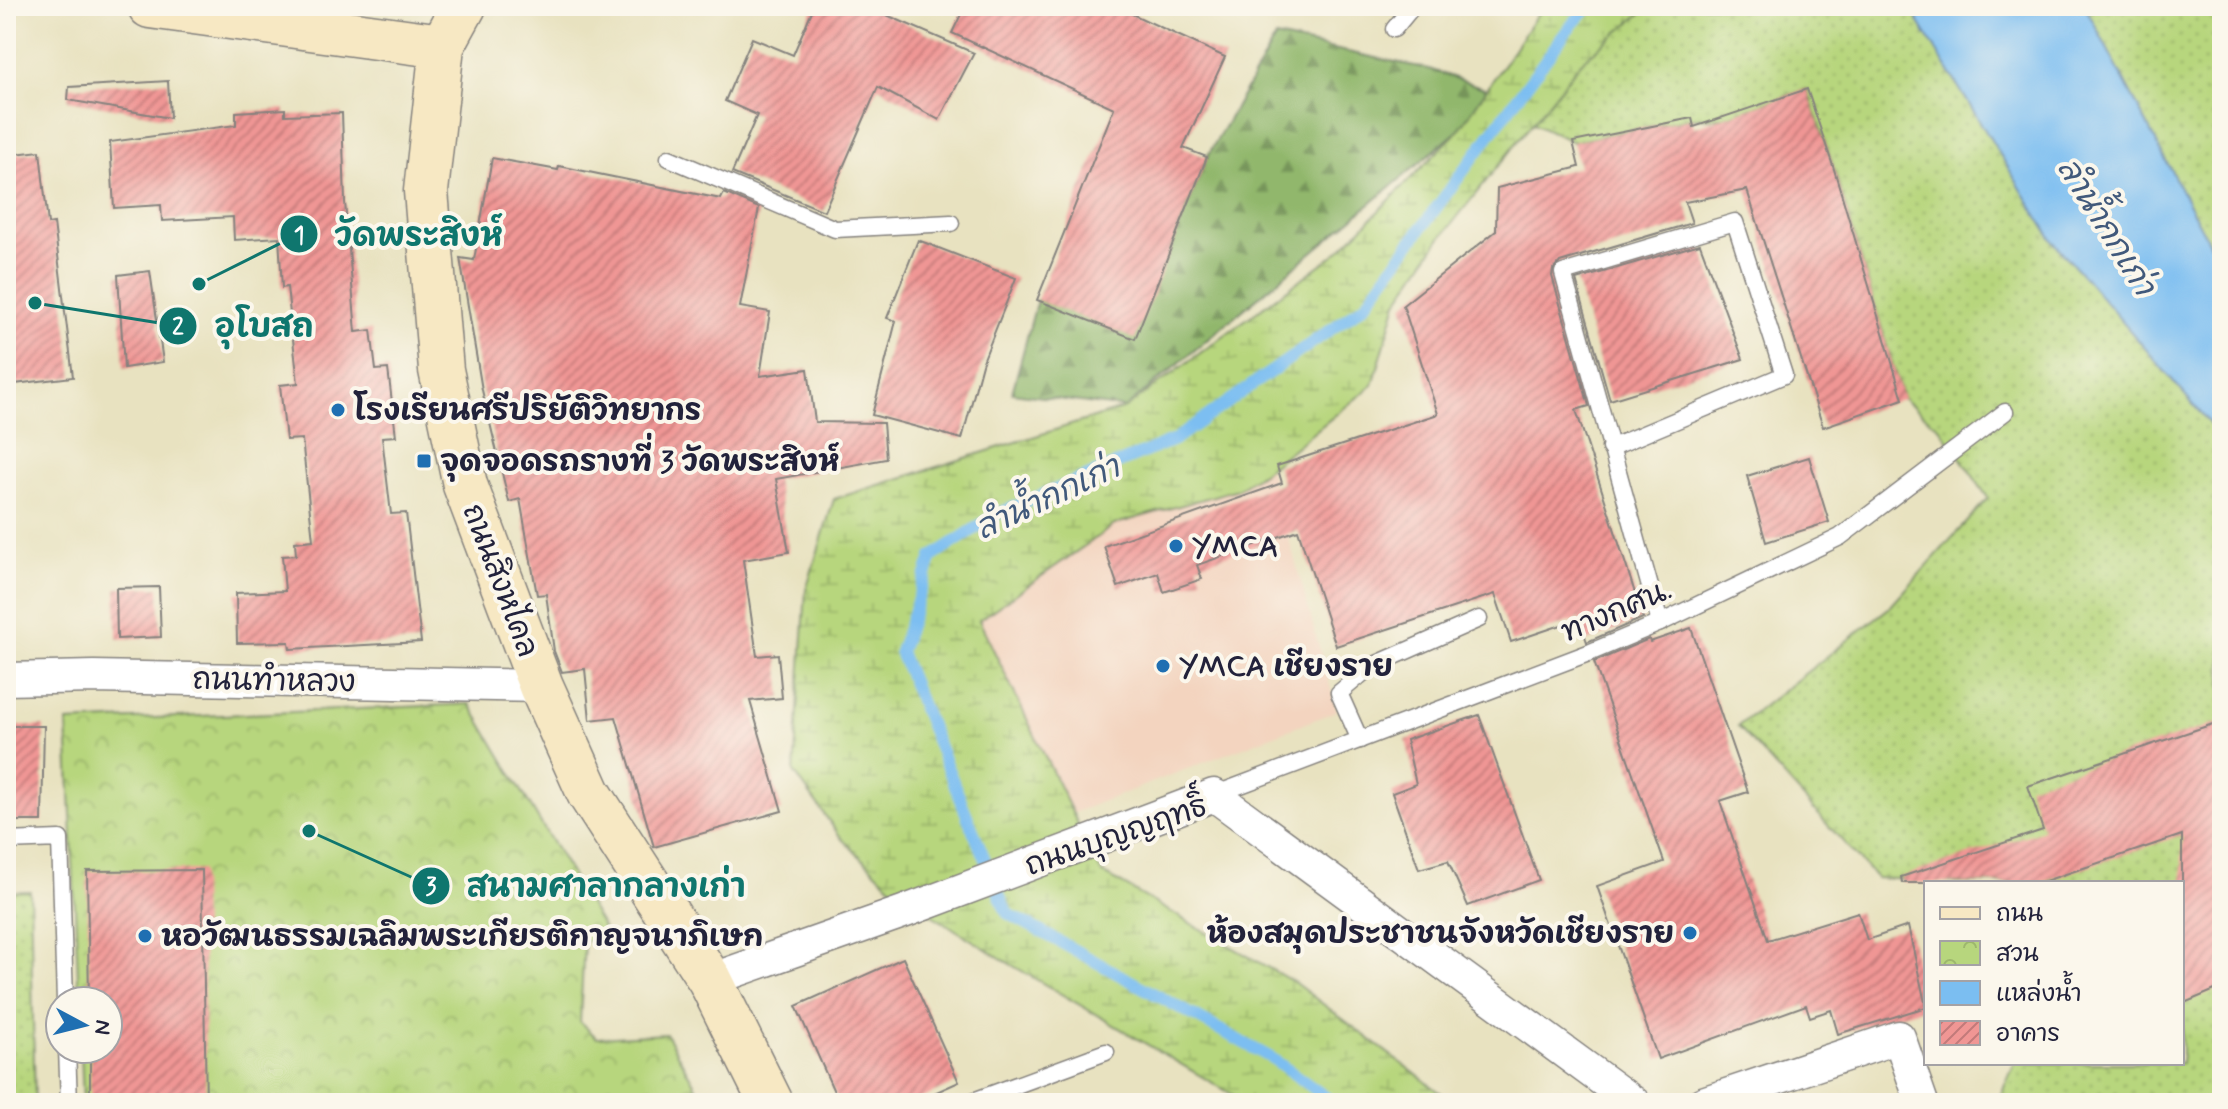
<svg xmlns="http://www.w3.org/2000/svg" width="2228" height="1109" font-family="Mynerve,'Playpen Sans Thai',sans-serif">
	<style>
		.built { fill: #f3d4bf }
		.grass { fill: url(#grass-dots); stroke: #6c7c5c; stroke-width: 2 }
		.forest { fill: url(#forest-firs); stroke: #5a6c54; stroke-width: 2 }
		.wetland { fill: url(#wetland-marsh); stroke: #6c7c5c; stroke-width: 2 }
		.park { fill: url(#park-crowns); stroke: #6c7c5c; stroke-width: 2 }
		.water { fill: #7bbef1; stroke: #4e7096; stroke-width: 2 }
		.lines { fill: none; stroke-linecap: round; stroke-linejoin: round }
		.stream { stroke: #7bbef1; stroke-width: 12 }
		.building { fill: url(#building-hatch) }
		.lane-casing { stroke: #85827e; stroke-width: 19 }
		.street-casing { stroke: #85827e; stroke-width: 35 }
		.secondary-casing { stroke: #85827e; stroke-width: 47 }
		.lane { stroke: #fff; stroke-width: 16 }
		.street { stroke: #fff; stroke-width: 32 }
		.secondary { stroke: #f7e8c3; stroke-width: 44 }
		.poi-dot { fill: #1f6fb2; stroke: #fbf7ec; stroke-width: 3 }
		.labels { text-anchor: middle; stroke-width: 8; stroke-linejoin: round; paint-order: stroke }
		.poi-label { font-size: 30px; font-weight: bold; fill: #22223b; stroke: #fbf7ec; text-anchor: start }
		.street-label { font-size: 30px; fill: #22223b; stroke: #fbf7ec }
		.water-label { font-size: 32px; font-style: italic; fill: #41597b; stroke: #fbf7ec }
		.leader { fill: none; stroke: #0f766e; stroke-width: 3 }
		.callout-dot { fill: #0f766e; stroke: #fbf7ec; stroke-width: 3 }
		.mark-label { font-size: 24px; text-anchor: middle; font-weight: bold; fill: #fff }
		.callout-label { font-size: 32px; text-anchor: middle; font-weight: bold; fill: #0f766e; stroke: #fbf7ec; stroke-width: 8; stroke-linejoin: round; paint-order: stroke }
	</style>
	<defs>
		<pattern id="grass-dots" width="8" height="8" patternUnits="userSpaceOnUse" patternTransform="scale(2)"><rect width="8" height="8" fill="#b7d67d"/><path d="M2 2h.1M6 6h.1" fill="none" stroke="#9db76d" stroke-width="1.8" stroke-linecap="round"/></pattern>
		<pattern id="forest-firs" width="22" height="20" patternUnits="userSpaceOnUse" patternTransform="scale(2)"><rect width="22" height="20" fill="#91b76c"/><path d="M5 1l3.5 6h-7zM16 11l3.5 6h-7z" fill="#76945a"/></pattern>
		<pattern id="wetland-marsh" width="20" height="14" patternUnits="userSpaceOnUse" patternTransform="scale(2)"><rect width="20" height="14" fill="#b7d67d"/><path d="M1 5h8M5 5V1M11 12h8M15 12V8" fill="none" stroke="#9db76d"/></pattern>
		<pattern id="park-crowns" width="20" height="18" patternUnits="userSpaceOnUse" patternTransform="scale(2)"><rect width="20" height="18" fill="#b7d67d"/><path d="M2 6a3 3 0 1 1 6 0M12 15a3 3 0 1 1 6 0" fill="none" stroke="#9db76d"/></pattern>
		<pattern id="building-hatch" width="6" height="6" patternUnits="userSpaceOnUse" patternTransform="scale(2)"><rect width="6" height="6" fill="#f09694"/><path d="M-1 1l2-2M0 6l6-6M5 7l2-2" fill="none" stroke="#c27a7a"/></pattern>
	</defs>
	<rect width="100%" height="100%" fill="#fbf7ec"/>
	<filter id="ink" filterUnits="userSpaceOnUse"><feTurbulence type="fractalNoise" baseFrequency=".0125" numOctaves="2"/><feDisplacementMap in="SourceGraphic" scale="16" xChannelSelector="R" yChannelSelector="G"/><feConvolveMatrix kernelMatrix="1 2 1 2 8 2 1 2 1" color-interpolation-filters="sRGB"/></filter>
	<filter id="wash" filterUnits="userSpaceOnUse"><feTurbulence type="fractalNoise" baseFrequency=".006" numOctaves="4" result="noise"/><feDisplacementMap in="SourceGraphic" scale="32" xChannelSelector="R" yChannelSelector="G"/><feGaussianBlur stdDeviation="1.8" result="paint"/><feColorMatrix in="noise" values="0 0 0 0 0 0 0 0 0 0 0 0 0 0 0 0 0 1.4 0 .05"/><feComposite in="paint" operator="in"/></filter>
	<g filter="url(#wash)">
		<rect width="100%" height="100%" fill="#e8e2c0"/>
		<path class="built" d="M1269,468L1337,711L1073,813L978,620L1116,524L1238,489Z"/>
		<g class="grass">
			<path d="M1650,6H1914L1917,19L2053,241L2222,438V1103H1997L2015,1063H2182V883H1957L1876,878L1738,726L1890,607L1988,498L1940,428L1903,399L1833,166L1807,89L1722,118H1691L1573,142L1533,123L1581,62Z"/>
			<path d="M2085,6H2222V256L2210,245Z"/>
			<path d="M30,891L35,1103H6V892Z"/>
		</g>
		<path class="forest" d="M1276,37L1429,69L1487,89L1459,130L1125,408L1012,393L1037,300L1166,260L1207,157Z"/>
		<path class="wetland" d="M1543,6H1650L1581,62L1439,240L1397,302L1373,385L1269,468L1238,489L1116,524L979,620L1101,872L1295,983L1454,1103H1247L1010,964L900,895L842,839L794,772L806,590L834,499L1125,408L1338,252L1459,130Z"/>
		<path class="park" d="M470,704L611,941H584L580,1022L597,1038L666,1034L705,1103H83L81,1049H108V1001H79L67,722Z"/>
		<path class="water" d="M1914,6H2085L2210,245L2222,256V438L2053,241L1917,19Z"/>
		<g class="lines">
			<path class="stream" d="M1334,1103L1273,1059L1007,913L900,652L932,557L997,514L1174,440L1364,306L1568,29L1589,6"/>
		</g>
		<g id="blocks">
			<g class="building">
				<path d="M814,6H866L974,53L939,120L878,87L824,211L732,173L757,115L725,101L752,38L793,55Z"/>
				<path d="M965,6H1115L1225,57L1183,148L1207,157L1135,339L1037,300L1114,108L952,33Z"/>
				<path d="M168,81L170,118L68,100L69,87Z"/>
				<path d="M1807,89L1833,166L1903,399L1823,427L1747,190L1685,202L1692,223L1560,262L1553,270L1552,276L1589,406L1576,410L1643,618L1587,642L1579,619L1511,642L1495,594L1336,646L1298,530L1197,565L1202,579L1164,592L1158,573L1118,587L1104,546L1282,483L1277,466L1438,414L1403,305L1496,231L1497,188L1579,167L1573,142L1692,118L1694,127Z"/>
				<path d="M285,109V115L342,113L345,202L356,332L371,330L376,370L388,369L396,436L382,437L391,514L406,513L421,642L290,649L289,642L237,643L236,593L285,591L282,556L296,555L295,542L313,540L302,439L286,440L280,385L298,383L287,287L282,288L279,237L234,240L233,217L162,221L161,205L114,208L110,142L236,125V112Z"/>
				<path d="M40,151L48,224L54,223L73,377L6,385V155Z"/>
				<path d="M492,158L558,170L559,166L721,199L724,193L759,208L740,307L770,312L760,376L808,369L815,422L883,423L886,459L776,479L789,552L743,560L757,656L778,654L782,698L750,701L782,811L654,847L616,717L590,720L585,669L562,672L554,651L546,594L537,595L520,499L509,502L482,390L460,258L474,260Z"/>
				<path d="M918,240L1016,278L982,364L962,439L872,415L896,321L887,318Z"/>
				<path d="M1700,244L1743,359L1610,400L1576,280Z"/>
				<path d="M150,271L163,362L124,368L118,275Z"/>
				<path d="M1809,457L1829,522L1766,542L1747,476Z"/>
				<path d="M159,587L161,637L117,639L116,588Z"/>
				<path d="M1691,628L1748,792L1720,801L1768,940L1858,912L1867,940L1908,926L1926,1007L1838,1034L1831,1010L1810,1017L1806,1005L1658,1059L1597,886L1664,862L1594,662L1649,639L1650,642Z"/>
				<path d="M1479,715L1539,880L1468,906L1448,861L1419,869L1392,793L1416,784L1406,740Z"/>
				<path d="M2222,721V987L2182,1004V835L2039,883H1902L1901,877L2043,830L2028,786Z"/>
				<path d="M6,726H44L42,821H6Z"/>
				<path d="M202,870L206,1103H90V1049H108V1001H89L87,871Z"/>
				<path d="M903,958L959,1082L912,1103H839L796,1006Z"/>
			</g>
		</g>
	</g>
	<g filter="url(#ink)">
		<use href="#blocks" fill-opacity="0" stroke="#85827e" stroke-width="2"/>
		<g class="lines">
			<defs>
				<g id="lane">
					<path d="M1394,29L1413,6"/>
					<path d="M669,158L835,229L951,223"/>
					<path d="M1610,448L1784,375L1735,222L1563,273L1660,623"/>
					<path d="M1360,740L1339,693L1370,667L1479,619"/>
					<path d="M1214,795L1591,652L1660,623L1840,537L2005,412"/>
					<path d="M6,841L60,839L65,1001"/>
					<path d="M67,1049L69,1103"/>
					<path d="M968,1103L1106,1052"/>
				</g>
				<g id="street">
					<path d="M6,679L94,677L541,686"/>
					<path d="M710,980L903,912L1214,795L1634,1103"/>
					<path d="M1703,1103L1899,1037L1922,1103"/>
				</g>
				<g id="secondary">
					<path d="M150,6L442,46"/>
					<path d="M464,6L442,46L426,191L441,370L465,485L541,686L589,793L710,980L771,1103"/>
				</g>
			</defs>
			<use href="#lane" class="lane-casing"/>
			<use href="#street" class="street-casing"/>
			<use href="#secondary" class="secondary-casing"/>
			<use href="#lane" class="lane"/>
			<use href="#street" class="street"/>
			<use href="#secondary" class="secondary"/>
		</g>
	</g>
	<g class="poi-dot">
		<circle cx="338" cy="410" r="8"/>
		<rect x="416" y="453" width="16" height="16" rx="4"/>
		<circle cx="1176" cy="546" r="8"/>
		<circle cx="1163" cy="666" r="8"/>
		<circle cx="1690" cy="933" r="8"/>
		<circle cx="145" cy="936" r="8"/>
	</g>
	<g class="labels">
		<g class="poi-label">
			<text x="354" y="420">โรงเรียนศรีปริยัติวิทยากร</text>
			<text x="440" y="471">จุดจอดรถรางที่ 3 วัดพระสิงห์</text>
			<text x="1192" y="556">YMCA</text>
			<text x="1179" y="676">YMCA เชียงราย</text>
			<text x="1674" y="943" text-anchor="end">ห้องสมุดประชาชนจังหวัดเชียงราย</text>
			<text x="161" y="946">หอวัฒนธรรมเฉลิมพระเกียรติกาญจนาภิเษก</text>
		</g>
		<g class="street-label">
			<text transform="translate(501 580) rotate(69)" y="10">ถนนสิงหไคล</text>
			<text transform="translate(1616 610) rotate(-23)" y="10">ทางกศน.</text>
			<text transform="translate(274 680) rotate(1)" y="10">ถนนทำหลวง</text>
			<text transform="translate(1116 835) rotate(-19)" y="10">ถนนบุญญฤทธิ์</text>
		</g>
		<g class="water-label">
			<text transform="translate(2107 226) rotate(58)" y="11">ลำน้ำกกเก่า</text>
			<text transform="translate(1047 497) rotate(-25)" y="11">ลำน้ำกกเก่า</text>
		</g>
	</g>
	<path class="leader" d="M199 284L299 234M35 303L178 326M309 831L431 886"/>
	<g class="callout-dot">
		<circle cx="199" cy="284" r="8"/>
		<circle cx="35" cy="303" r="8"/>
		<circle cx="309" cy="831" r="8"/>
		<circle cx="299" cy="234" r="20"/>
		<circle cx="178" cy="326" r="20"/>
		<circle cx="431" cy="886" r="20"/>
	</g>
	<g class="mark-label">
		<text x="299" y="243">1</text>
		<text x="178" y="334">2</text>
		<text x="431" y="894">3</text>
	</g>
	<g class="callout-label">
		<text x="419" y="246">วัดพระสิงห์</text>
		<text x="264" y="337">อุโบสถ</text>
		<text x="606" y="897">สนามศาลากลางเก่า</text>
	</g>
	<rect width="2228" height="1109" fill="none" stroke="#fbf7ec" stroke-width="32"/>
	<rect x="1924" y="881" width="260" height="184" fill="#fbf7ec" stroke="#a4a2a5" stroke-width="2"/>
	<rect x="1940" y="907" width="40" height="12" fill="#f7e8c3" stroke="#a4a2a5" stroke-width="2"/>
	<text x="1996" y="921" font-size="24" fill="#22223b">ถนน</text>
	<rect x="1940" y="941" width="40" height="24" fill="url(#park-crowns)" stroke="#a4a2a5" stroke-width="2"/>
	<text x="1996" y="961" font-size="24" fill="#22223b">สวน</text>
	<rect x="1940" y="981" width="40" height="24" fill="#7bbef1" stroke="#a4a2a5" stroke-width="2"/>
	<text x="1996" y="1001" font-size="24" fill="#22223b">แหล่งน้ำ</text>
	<rect x="1940" y="1021" width="40" height="24" fill="url(#building-hatch)" stroke="#a4a2a5" stroke-width="2"/>
	<text x="1996" y="1041" font-size="24" fill="#22223b">อาคาร</text>
	<g transform="translate(84 1025) rotate(97)"><circle r="38" fill="#fbf7ec" stroke="#a4a2a5" stroke-width="2"/>
	<path d="M0-6L14 30L0 20L-14 30Z" fill="#1f6fb2"/>
	<text y="-12" font-size="22" font-weight="bold" text-anchor="middle" fill="#22223b">N</text>
	</g>
</svg>
